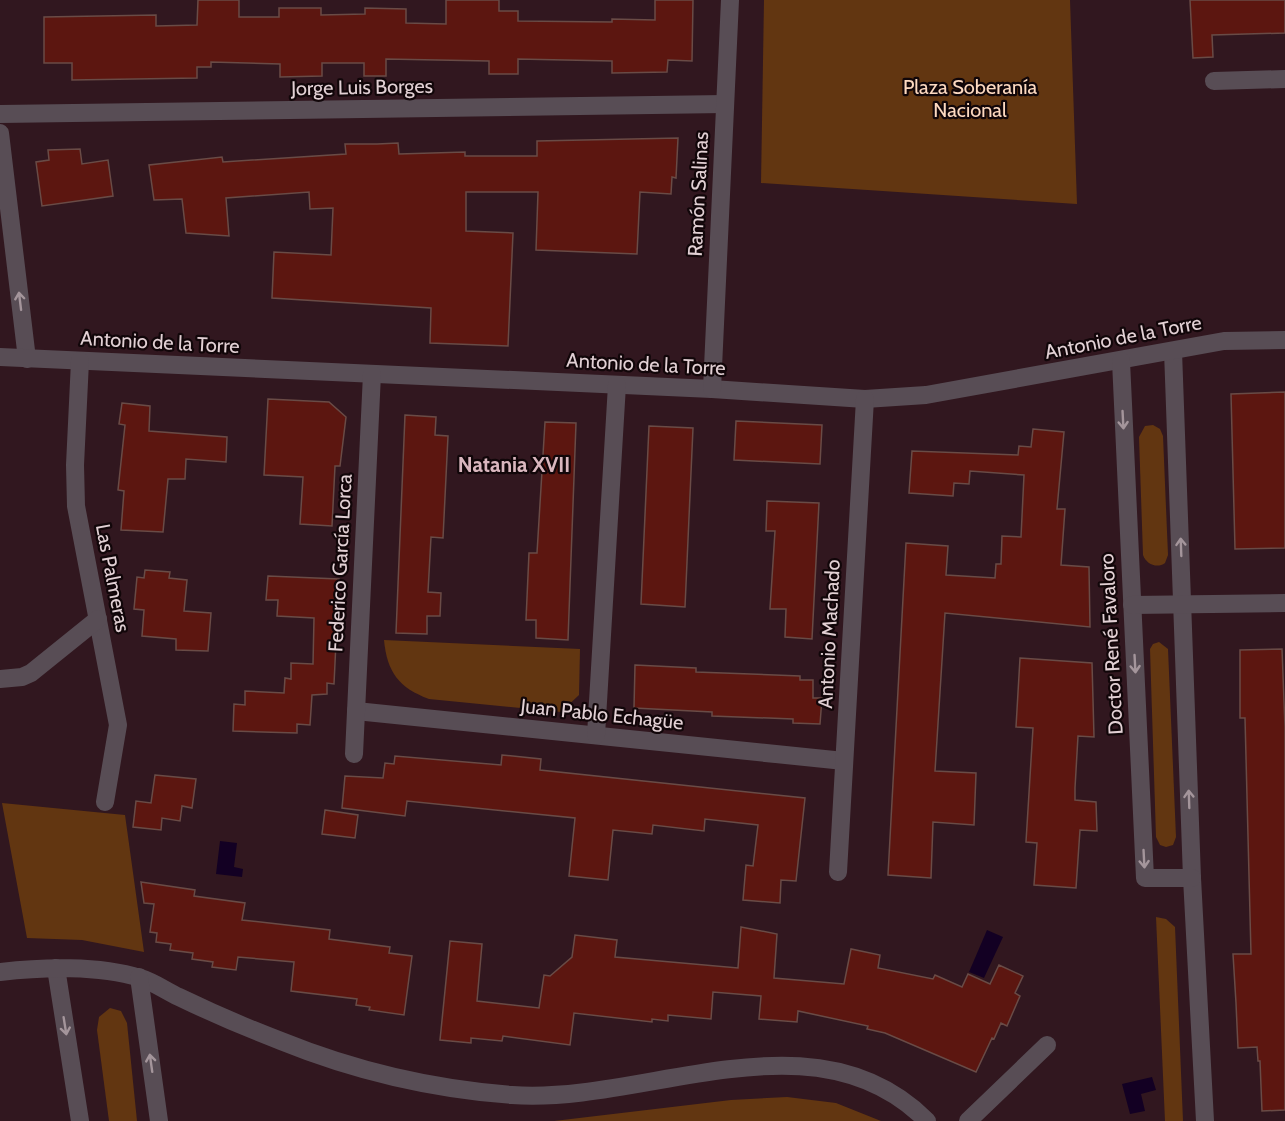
<svg xmlns="http://www.w3.org/2000/svg" width="1285" height="1121" font-family="Cabin,sans-serif">
	<style>
		.green { fill: #623611 }
		.water { fill: #130023 }
		.building { fill: #5c1610; stroke: #694b46; stroke-width: 1.5 }
		.lines { fill: none; stroke-linecap: round; stroke-linejoin: round }
		.minor { stroke: #584d55; stroke-width: 18 }
		.oneway { stroke: #a4959b }
		.labels { text-anchor: middle; stroke-width: 4.5; stroke-linejoin: round; paint-order: stroke }
		.street-label { font-size: 20px; fill: #e2d0d4; stroke: #110609 }
		.park-label { font-size: 20px; fill: #fdd9c0; stroke: #110609 }
		.neighbourhood-label { font-size: 21px; font-weight: bold; fill: #d9b6be; stroke: #110609 }
	</style>
	<rect width="100%" height="100%" fill="#31171f"/>
	<g class="green">
		<path d="M764,0H1070L1077,204L761,183Z"/>
		<path d="M1153,425L1160,429L1163,436L1168,555L1165,563C1157,569 1146,564 1143,555L1139,437L1145,426Z"/>
		<path d="M384,640L580,649L579,695L561,712L429,699C399,688 387,672 384,640Z"/>
		<path d="M1159,642L1168,649L1176,837L1173,845L1166,847L1160,845L1156,837L1150,649L1153,644Z"/>
		<path d="M2,803L125,815L144,952L82,940L27,938Z"/>
		<path d="M1156,917L1166,919L1175,927L1183,1121H1165Z"/>
		<path d="M110,1008L121,1011L127,1023L137,1121H109L97,1030L99,1017Z"/>
		<path d="M787,1097L836,1103L881,1121H554L731,1100Z"/>
	</g>
	<g class="water">
		<path d="M220,841L237,843L234,867L243,869L242,877L216,874Z"/>
		<path d="M987,930L1003,937L984,978L969,972Z"/>
		<path d="M1152,1077L1156,1090L1141,1094L1145,1111L1130,1114L1122,1084Z"/>
	</g>
	<g class="building">
		<path d="M198,0H239V17H279V8H321V15L365,14V8L406,9V23L446,24V0H499V11H518V21L612,22V19L655,20V0H693L692,61L668,60L667,72L612,73V61L518,59V74H489V61L386,59V76H364V63H322V76L280,77V64L211,62V67H197V78L72,80V63H44V17L156,15V26L197,25Z"/>
		<path d="M1190,0H1285V33L1212,35L1213,57L1193,58Z"/>
		<path d="M678,138L676,178L672,177L671,194L640,192L637,254L536,250L538,192H466V231L513,233L508,346L430,343L431,308L272,298L274,252L331,255L333,208L310,209L309,192L226,198L229,236L186,233L182,199L154,200L149,165L222,157L223,162L346,154L345,144H377L398,143L399,154L465,152V156H537V141Z"/>
		<path d="M80,149L82,164L108,160L113,196L42,206L36,162L49,160L48,150Z"/>
		<path d="M1285,392V548L1235,549L1231,394Z"/>
		<path d="M268,399L329,402L346,417L340,466H335L332,526L300,524L303,477L264,475Z"/>
		<path d="M122,403L150,406L149,431L227,437L226,462L186,459L185,479H168L163,532L121,530L124,491L118,490L125,425L119,424Z"/>
		<path d="M405,415L436,417L435,435L448,436L443,538L431,537L428,592L441,593L440,616H427V634L396,633Z"/>
		<path d="M736,421L822,425L820,464L734,460Z"/>
		<path d="M545,422L576,423L568,640L536,638V620H526L529,553H537Z"/>
		<path d="M649,426L693,428L685,607L641,604Z"/>
		<path d="M1033,429L1064,432L1057,509H1065L1061,565L1089,567L1090,627L945,613L935,771L976,773L974,825L933,822L931,878L888,875L906,543L948,546L946,575L995,578L996,564H1001L1002,536L1021,537L1024,475L970,471L969,484L954,483L953,496L909,493L912,451L1018,455L1019,446L1031,447Z"/>
		<path d="M767,501L819,503L812,639L785,637L786,609H770L775,531H766Z"/>
		<path d="M145,570L170,572L169,578L187,580L184,611L211,613L208,651L176,650V639L142,636L144,610L134,609L137,577L144,578Z"/>
		<path d="M268,576L339,579L334,684L327,683V694L312,695L310,725L297,724V733L233,731L234,704L245,705V691L284,693L285,678L291,679V663L313,664L314,618L277,616L278,600H266Z"/>
		<path d="M1282,649L1285,727V1110L1262,1111L1260,1061H1258L1257,1047L1238,1048L1236,1003L1233,954H1251L1245,718H1240V650Z"/>
		<path d="M1020,658L1092,663L1094,737L1078,736L1075,788V800L1096,802L1097,831L1080,830L1076,888L1034,885L1037,843L1026,842L1033,728L1016,727Z"/>
		<path d="M635,665L696,668V672L800,676V680H813V698H822L820,724L793,723V719L712,716V712L634,708Z"/>
		<path d="M502,755L541,759L540,770L805,798L796,881L781,880L780,903L743,900L746,865L753,866L758,825L705,819L704,831L653,825L652,834L613,830L608,880L569,876L575,818L407,801L405,816L342,808L345,776L383,778L385,763L394,764L395,756L501,765Z"/>
		<path d="M155,775L196,779L192,808L182,806L180,821L162,818L161,830L133,827L136,801L151,803Z"/>
		<path d="M325,810L358,815L355,838L322,834Z"/>
		<path d="M141,882L195,890L194,896L245,903L242,920L330,930L329,939L390,947L389,953L412,956L404,1015L369,1010L370,1007L356,1005L357,999L291,991L294,962L238,957L236,970L212,967L213,962L192,959L193,953L170,950L171,944L156,942L157,933L150,932L154,904L144,903Z"/>
		<path d="M741,927L777,934L774,978L844,984L851,949L880,955L878,968L933,979L935,975L962,987L968,974L990,984L999,965L1023,976L1015,993L1020,996L1007,1026L1001,1023L994,1039L992,1038L976,1072L885,1033L867,1029L868,1026L798,1011L797,1022L759,1019L761,996L713,992L711,1019L668,1015V1021L652,1019V1022L574,1013L570,1045L503,1036L502,1041L471,1038V1043L440,1040L450,941L482,944L477,1001L539,1008L544,975L550,976L572,957L575,935L617,940L615,957L738,968Z"/>
	</g>
	<g class="lines">
		<g class="minor">
			<path d="M1214,81L1285,79"/>
			<path d="M0,114L725,104"/>
			<path d="M0,133L27,359"/>
			<path d="M1173,351L1192,878L1205,1121"/>
			<path d="M0,357L712,389L865,399L926,395L1224,341L1285,340"/>
			<path d="M80,361L75,465L76,506L118,725L105,802"/>
			<path d="M1121,361L1145,878H1192"/>
			<path d="M712,389L730,0"/>
			<path d="M1132,605L1285,603"/>
			<path d="M0,679L22,677L31,673L98,619"/>
			<path d="M356,711L844,761"/>
			<path d="M596,735L617,385"/>
			<path d="M354,754L372,374"/>
			<path d="M838,872L865,399"/>
			<path d="M56,968L80,1121"/>
			<path d="M0,972C42,967 99,965 140,978C154,982 166,991 179,997C212,1013 247,1028 281,1041C355,1071 433,1089 512,1095C646,1105 815,1008 927,1121"/>
			<path d="M139,977L159,1121"/>
			<path d="M968,1121L1047,1045"/>
		</g>
	</g>
	<defs><path id="oneway-shaft" d="M-6 0H5M1.5-3L5.5 0L1.5 3" fill="none" stroke-width="1.6" stroke-linecap="round" stroke-linejoin="round" transform="scale(1.5)"/></defs>
	<g class="oneway">
		<use href="#oneway-shaft" transform="translate(20 301) rotate(-97)"/>
		<use href="#oneway-shaft" transform="translate(1123 420) rotate(87)"/>
		<use href="#oneway-shaft" transform="translate(1181 547) rotate(-92)"/>
		<use href="#oneway-shaft" transform="translate(1135 664) rotate(87)"/>
		<use href="#oneway-shaft" transform="translate(1189 799) rotate(-92)"/>
		<use href="#oneway-shaft" transform="translate(1144 859) rotate(87)"/>
		<use href="#oneway-shaft" transform="translate(65 1026) rotate(81)"/>
		<use href="#oneway-shaft" transform="translate(151 1063) rotate(-98)"/>
	</g>
	<g class="labels">
		<g class="street-label">
			<text transform="translate(362 87) rotate(-1)" y="7">Jorge Luis Borges</text>
			<text transform="translate(698 194) rotate(-87)" y="7">Ramón Salinas</text>
			<text transform="translate(1123 337) rotate(-11)" y="7">Antonio de la Torre</text>
			<text transform="translate(160 342) rotate(3)" y="7">Antonio de la Torre</text>
			<text transform="translate(646 364) rotate(3)" y="7">Antonio de la Torre</text>
			<text transform="translate(340 563) rotate(-87)" y="7">Federico García Lorca</text>
			<text transform="translate(113 578) rotate(79)" y="7">Las Palmeras</text>
			<text transform="translate(829 634) rotate(-87)" y="7">Antonio Machado</text>
			<text transform="translate(1111 644) rotate(-93)" y="7">Doctor René Favaloro</text>
			<text transform="translate(602 714) rotate(6)" y="7">Juan Pablo Echagüe</text>
		</g>
		<g class="park-label">
			<text x="970" y="94">Plaza Soberanía<tspan x="970" dy="23">Nacional</tspan></text>
		</g>
		<g class="neighbourhood-label">
			<text x="514" y="472">Natania XVII</text>
		</g>
	</g>
</svg>
